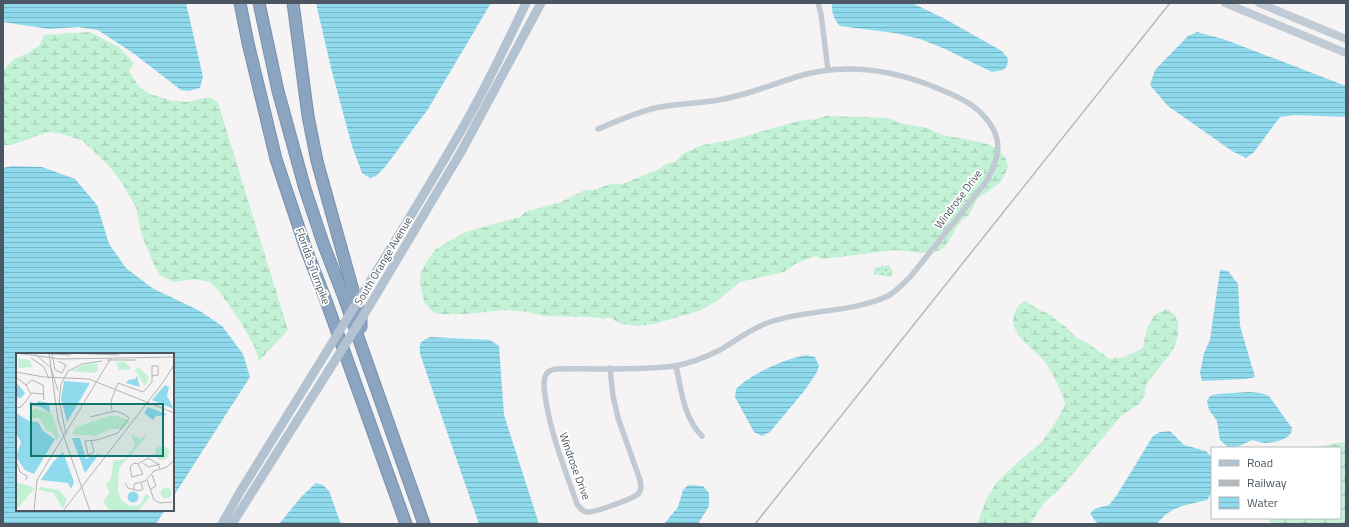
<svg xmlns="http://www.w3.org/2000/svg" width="1349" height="527" font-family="'Titillium Web',sans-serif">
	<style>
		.wetland { fill: url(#wetland-marsh) }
		.park { fill: url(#park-dots) }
		.water { fill: url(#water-rules) }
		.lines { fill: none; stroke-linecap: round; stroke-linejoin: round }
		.highway-casing { stroke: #7690ad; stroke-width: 13 }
		.street { stroke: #c1cad2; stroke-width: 5.5 }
		.secondary { stroke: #c1cbd6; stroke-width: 8 }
		.primary { stroke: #b3c2d1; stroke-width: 9 }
		.highway { stroke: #8ba5c1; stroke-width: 11 }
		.rail { stroke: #b5b8bd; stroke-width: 1.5 }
		.primary-bridge { stroke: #b3c2d1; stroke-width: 9 }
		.labels { text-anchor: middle; stroke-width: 3.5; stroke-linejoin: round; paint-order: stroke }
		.street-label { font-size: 11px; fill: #4a5661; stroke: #fff }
		.inset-road { fill: none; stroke: #b1b4b9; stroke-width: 1 }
		.view { fill: #0f766e; fill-opacity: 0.15; stroke: #0f766e; stroke-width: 2 }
		.inset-edge { fill: none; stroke: #4a5661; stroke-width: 2 }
	</style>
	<defs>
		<pattern id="wetland-marsh" width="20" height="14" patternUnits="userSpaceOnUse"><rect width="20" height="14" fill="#c3f1d5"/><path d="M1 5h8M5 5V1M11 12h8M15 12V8" fill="none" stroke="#a0c6b0"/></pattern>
		<pattern id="park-dots" width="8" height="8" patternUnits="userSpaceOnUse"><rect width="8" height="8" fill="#c3f1d5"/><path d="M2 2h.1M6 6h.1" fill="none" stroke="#a0c6b0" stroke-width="1.8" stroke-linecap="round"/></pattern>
		<pattern id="water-rules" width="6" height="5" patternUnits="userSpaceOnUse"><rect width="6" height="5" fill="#90daee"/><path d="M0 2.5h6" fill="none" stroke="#78b4c4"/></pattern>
	</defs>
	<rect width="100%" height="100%" fill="#f5f3f3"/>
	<g class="wetland">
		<path d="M90,32L119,47L134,63L129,71L139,87L150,94L169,100L187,102L210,97L218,103L288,330L259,361L255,348L242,324L219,291L210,282L194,279L173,282L160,275L155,267L141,233L136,207L122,183L110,167L83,141L63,134L48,132L12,145H3V70L14,59L26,54L40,45L44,35Z"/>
		<path d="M827,116L888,118L900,123L927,128L942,135L981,142L997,148L1006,159L1008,167L1001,182L977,199L969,215L960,222L945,247L938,251L922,253L894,250L823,259L815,256L795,264L784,272L740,282L717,301L699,311L654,324L639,326L621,324L609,317L603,319L594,317L544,316L528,312L504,310L466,314H438L432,311L424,302L420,283L421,273L426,262L436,249L465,232L520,217L525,212L561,202L585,190H595L610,184H623L659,169L668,163L675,162L684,153L703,145L736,139L798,121L816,119Z"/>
		<path d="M1025,301L1042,311L1051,315L1056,320L1067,328L1078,339L1087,343L1110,359L1125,357L1141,349L1143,347L1147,329L1154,315L1167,309L1174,314L1178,322V336L1174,348L1170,354L1147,383L1144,396L1140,403L1121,416L1059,490L1044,503L1030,524H977L987,498L997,482L1018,462L1042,442L1059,417L1065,404C1063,393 1051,370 1045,362C1035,349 1005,332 1015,312C1017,307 1020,303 1025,301Z"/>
		<path d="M1344,442L1346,443V524H1272L1267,518H1340V448H1310Z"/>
	</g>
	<path class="park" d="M889,265L893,272L891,277L874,274V268Z"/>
	<g class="water">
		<path d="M3,3H186L203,77L200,88L188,91L181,90L133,53L98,30L78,27L49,29L3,22Z"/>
		<path d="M316,3H491L428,109L385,167L376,176L370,178L362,173L352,146L331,68Z"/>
		<path d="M832,3H912L945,19L1002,51L1008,59L1007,66L1003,70L992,72L945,49L920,39L895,33L840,26C834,20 831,11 832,3Z"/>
		<path d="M1197,32L1226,40L1346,86V117L1295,115L1280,117L1254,152L1246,158L1232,151L1168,106L1150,85L1155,70L1188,36Z"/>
		<path d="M12,166L42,167L75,179L97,205L109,244L126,268L152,288L200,311L222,326L243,354L250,377L173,497V354H17V510H165L156,524H3V168Z"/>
		<path d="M1220,270L1228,271L1238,284L1240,326L1255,377L1246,379L1202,381L1200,373L1204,353L1210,340Z"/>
		<path d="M430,337L490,340L499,346L504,415L539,524H479L420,354C419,342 420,342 430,337Z"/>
		<path d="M807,355L815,357L819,366L817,372L805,390L770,432L762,436L754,432L735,397L736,389C751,374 786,358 807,355Z"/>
		<path d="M1249,392L1261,393L1269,396L1292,428C1292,439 1277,442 1267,443C1262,443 1257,441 1252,440L1237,447L1229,448L1220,440L1217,421L1209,410L1207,401L1210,396L1217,394Z"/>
		<path d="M1170,431L1184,445L1206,451L1212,458V485L1210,495L1207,500C1187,505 1170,506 1157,524H1098L1090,514L1094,509L1109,505L1117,495L1153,436L1160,432Z"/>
		<path d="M316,483L323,485L329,491L341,524H279L302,496Z"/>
		<path d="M688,485L703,486L709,493V506L698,524H664L678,507L683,490Z"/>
	</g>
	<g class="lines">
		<defs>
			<g id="highway">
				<path d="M240,3L248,43L276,159L306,249L325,298L406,524"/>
				<path d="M259,3L278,91L305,189L323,243L345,300L424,524"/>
				<path d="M293,3L308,116L317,161L361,319V327"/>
			</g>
		</defs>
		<use href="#highway" class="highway-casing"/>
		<g class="street">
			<path d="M818,3L821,14L828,70"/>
			<path d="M598,129C617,121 635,113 655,108C676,103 697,104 718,100C745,96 770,85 796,77C841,63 888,69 932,86C948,93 969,100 982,114C1004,137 1001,155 986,182L911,276C904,283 897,291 888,296C851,313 808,309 770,322C751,328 737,340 720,350C708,356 688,364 674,366C637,371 595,368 556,369C551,370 547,371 545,377C543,383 544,389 545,395C550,433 565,469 577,504C580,508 582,511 587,512C593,513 636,498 639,493C642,489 641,485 640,480L618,418L613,396L610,368"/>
			<path d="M676,366C681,389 684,419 702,436"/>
		</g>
		<g class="secondary">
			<path d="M1225,3L1346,53"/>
			<path d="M1259,3L1346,39"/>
		</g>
		<g class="primary">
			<path d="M364,291C398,237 431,183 462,129C486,88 506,45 526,3"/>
			<path d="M370,305L461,152L541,3"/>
			<path d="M222,524L240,492L324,356"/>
			<path d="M232,524L329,370"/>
		</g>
		<use href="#highway" class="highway"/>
		<path class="rail" d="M755,524L1170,3"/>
		<g class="primary-bridge">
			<path d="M324,356L364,291"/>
			<path d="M329,370L370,305"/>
		</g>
	</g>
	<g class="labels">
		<g class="street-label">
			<text transform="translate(958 199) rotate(-53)" y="4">Windrose Drive</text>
			<text transform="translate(383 261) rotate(-59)" y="4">South Orange Avenue</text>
			<text transform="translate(313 266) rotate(70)" y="4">Florida's Turnpike</text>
			<text transform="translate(575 466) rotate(70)" y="4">Windrose Drive</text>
		</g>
	</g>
	<g transform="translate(16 353)">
		<rect width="158" height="158" fill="#f5f3f3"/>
		<path d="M2,5L14,7L16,14L3,15ZM100,9H109L115,16L103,17ZM81,10L82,17L78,20L55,18L66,12ZM122,14L133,24L129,33L119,17ZM19,55L36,61L43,84L40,87L36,79L31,78L23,65H13L14,60ZM93,63H102L114,68L107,76H95L79,83L56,81L60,74ZM115,81L124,86L129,82L130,84L103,115L102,138L106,148L115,153L124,152L130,141L134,144L123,157L94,158L87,149L94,139L89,131L93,129L96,121L97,108L109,106L119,92ZM139 100a7 7 0 1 1 14 0a7 7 0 1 1-14 0ZM0,129L19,135L0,157ZM24,134L43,137L51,147L48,154L46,155L38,140L23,137ZM144.5 140a5.5 5.5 0 1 1 11 0a5.5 5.5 0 1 1-11 0Z" fill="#c3f1d5"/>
		<path d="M121,23L124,34L110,30L112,27L119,26ZM48,28L74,30L51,69L45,46ZM0,29L9,40L5,45L0,44ZM149,32L153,34L151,43L158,56L136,47ZM14,48L19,51L23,48L33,50L34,60L25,54L13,52ZM132,54L150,61L151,62L140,63L137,67L128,60ZM0,60L13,68L22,69L27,78L39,86L18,121L9,117L0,104L5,89L0,80ZM56,85H64L70,106L84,100L69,120ZM47,99L58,129L55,136L52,130L25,127L37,109ZM111.5 144a5.5 5.5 0 1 1 11 0a5.5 5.5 0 1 1-11 0Z" fill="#90daee"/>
		<path class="inset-road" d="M0,0L44,6L158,4M18,0L35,15L42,38M20,0L55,2M33,0L42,67L74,158M36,0L39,17L46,20L50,12L42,8M51,0L103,2M15,5L28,14L33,26M91,7H120M0,19L28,24L73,26L158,60M0,24L10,32L15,41M10,32L16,27L27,32L28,47M43,47L50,81M43,50L45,31L52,18L66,11L86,8M0,55L5,54L16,40L28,41M96,58L95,48L102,30L127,39L136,29V13H142V22L136,23M74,64L99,58L108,61L113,65L102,80L81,87L69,88L72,102L78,99L75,87M0,108L4,119L11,123L10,127M127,110L133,114L144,111M122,111L118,110L114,114L116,124L127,121L122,111L132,105L142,111L144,116M131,127L138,147L144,150L156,149M109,130L112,135L123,138L127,136L125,130M135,136L140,133L136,122M118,137V131L129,128L138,118L151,114L158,107M18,158L21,127L95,5M47,158L148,28L158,12"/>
		<path class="view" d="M15,51H147V103H15Z"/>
		<rect width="158" height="158" class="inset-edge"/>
	</g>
	<rect width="1349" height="527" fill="none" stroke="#4a5661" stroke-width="8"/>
	<rect x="1211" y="447" width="130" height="72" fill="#ffffff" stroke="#b7bbc0"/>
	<rect x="1219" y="460" width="20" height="6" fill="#b3c2d1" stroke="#b7bbc0"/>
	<text x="1247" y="467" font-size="12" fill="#4a5661">Road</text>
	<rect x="1219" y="480" width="20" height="6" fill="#b5b8bd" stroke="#b7bbc0"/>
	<text x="1247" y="487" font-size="12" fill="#4a5661">Railway</text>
	<rect x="1219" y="497" width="20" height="12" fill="url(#water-rules)" stroke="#b7bbc0"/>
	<text x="1247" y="507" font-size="12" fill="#4a5661">Water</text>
</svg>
